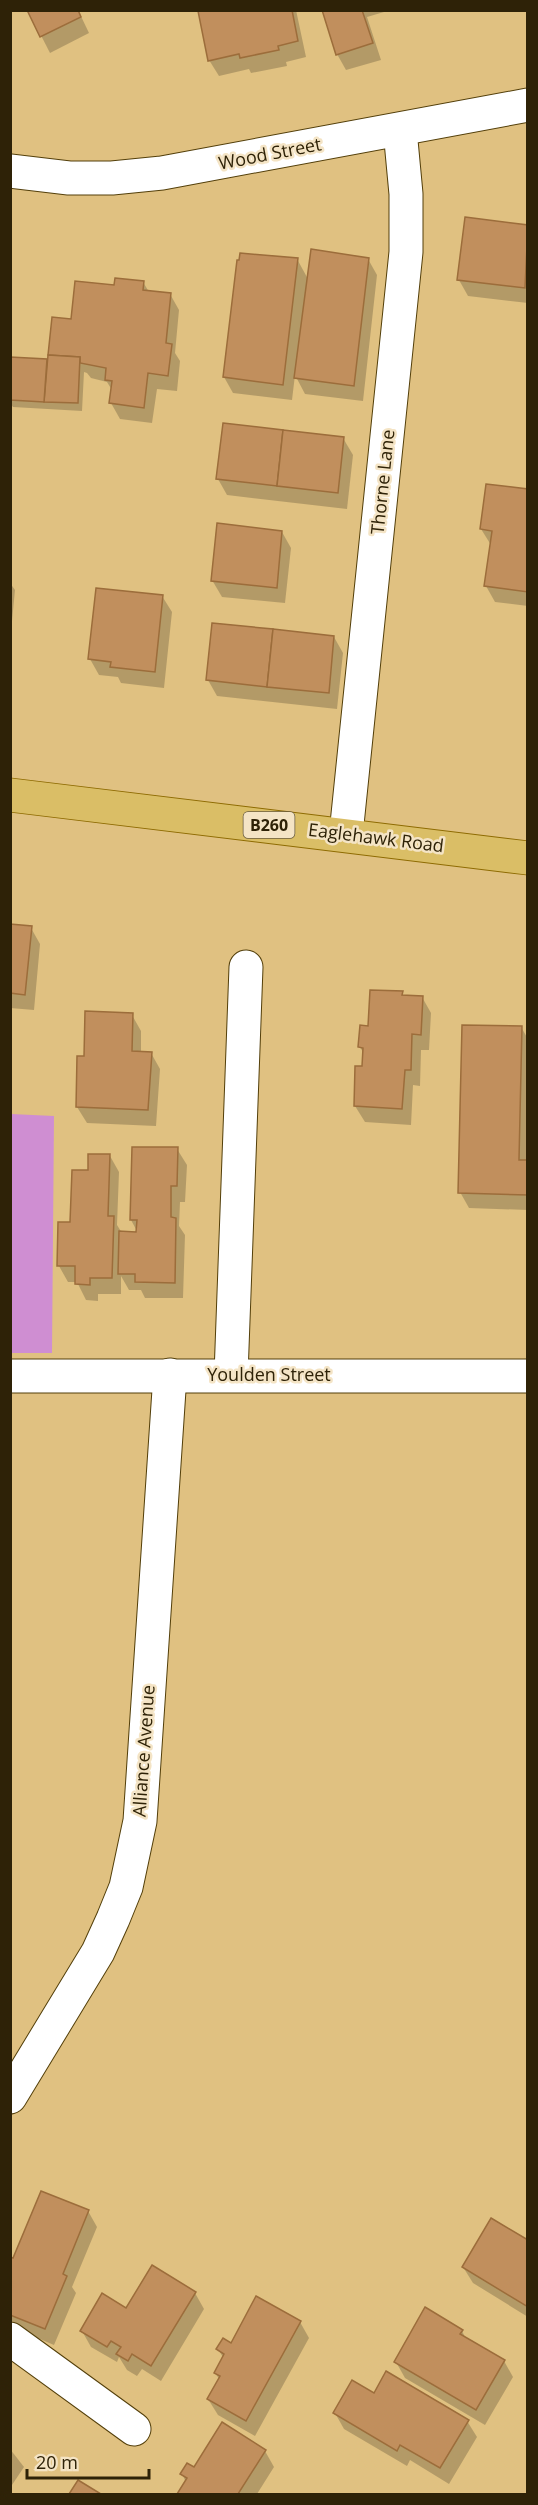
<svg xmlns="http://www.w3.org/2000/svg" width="538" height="2505" font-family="'Open Sans',sans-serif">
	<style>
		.green { fill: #cf8ed2 }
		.shadow { fill: #0003 }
		.building { fill: #c18f5d; stroke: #9c6d3b; stroke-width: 1.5 }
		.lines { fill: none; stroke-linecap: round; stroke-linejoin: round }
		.minor-casing { stroke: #533f0a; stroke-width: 35 }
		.major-casing { stroke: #8e6b02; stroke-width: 35 }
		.minor { stroke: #fff; stroke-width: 33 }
		.major { stroke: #dabe66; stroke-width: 33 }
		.labels { text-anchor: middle; stroke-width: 5; stroke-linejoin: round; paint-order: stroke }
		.shield { fill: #f4e4c5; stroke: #695c40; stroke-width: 1.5 }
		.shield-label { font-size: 16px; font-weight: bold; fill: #2e2207 }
		.street-label { font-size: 18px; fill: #2e2207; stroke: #f4e4c5 }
	</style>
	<rect width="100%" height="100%" fill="#e0c181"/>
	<path class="green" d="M11,1114L54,1116L52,1353H11Z"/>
	<g class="shadow">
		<path d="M28,10H78L89,33L50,53Z"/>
		<path d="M209,10H296L306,57L286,62L287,66L251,73L249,69L219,76L209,60L200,12Z"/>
		<path d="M324,10H383L384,12L367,17L381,60L346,70L337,54Z"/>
		<path d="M528,226V303L468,296L459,280Z"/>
		<path d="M297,259L308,279L368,259L377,275L363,401L305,394L295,375L292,400L233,393L224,377Z"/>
		<path d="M143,282L149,292L170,294L179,310L175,353L180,361L177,391L157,389L152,423L120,419L111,403L112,390L107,382L91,378L87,373L84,372L82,411L13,407L10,403V358L48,361L73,321L116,286Z"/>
		<path d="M343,438L353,455L347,509L227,495L218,479Z"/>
		<path d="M528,491V606L495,602L486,586L491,545L481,529Z"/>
		<path d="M282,532L291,548L285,603L222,597L212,580Z"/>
		<path d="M10,583L15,590L10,642Z"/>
		<path d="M162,596L172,612L164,688L121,683L118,677L99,675L90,659Z"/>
		<path d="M334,637L343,653L337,709L217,696L208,680Z"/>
		<path d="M10,925L31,928L40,944L34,1010L10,1008Z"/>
		<path d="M402,992L404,997H422L431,1013L429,1050H421L420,1086L413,1085L411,1125L365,1122L355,1106L364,1067V1054L360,1047L370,1027Z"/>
		<path d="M132,1015L141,1031V1053H151L160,1069L156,1126L87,1123L77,1107L85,1057Z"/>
		<path d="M521,1027L528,1039V1210L469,1208L460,1192Z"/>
		<path d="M177,1149L187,1165L185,1202H180L179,1226L185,1235L183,1298H145L141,1290H129L121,1276V1294H98V1301L86,1300L77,1282H68L59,1266L89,1172L110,1156L119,1172L117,1225L122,1233H138L131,1220Z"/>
		<path d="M88,2211L97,2227L72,2287L76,2293L54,2345L19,2330L15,2323L10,2321V2258L14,2260Z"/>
		<path d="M528,2243V2317L473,2283L463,2267Z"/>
		<path d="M195,2293L204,2309L161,2381L142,2369L137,2376L127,2370L119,2357L117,2362L91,2347L82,2331Z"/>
		<path d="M300,2322L309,2338L255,2436L218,2415L208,2399L220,2380L215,2373L224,2359L218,2349Z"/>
		<path d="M462,2331L466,2339L504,2361L513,2377L485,2425L405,2378L396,2362Z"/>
		<path d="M374,2395L467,2421L477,2437L449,2484L410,2460L407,2466L344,2429L335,2413Z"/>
		<path d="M10,2449L24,2467L10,2488Z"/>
		<path d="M265,2451L274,2467L257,2494H179L186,2482L182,2474Z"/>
	</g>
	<g class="building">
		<path d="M27,10H78L81,17L40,37Z"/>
		<path d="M292,10L298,41L278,46L279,50L240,58L239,54L208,61L198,11Z"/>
		<path d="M322,10H362L373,43L336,55Z"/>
		<path d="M465,217L528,225L525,288L457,280Z"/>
		<path d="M311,249L369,258L354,386L294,378Z"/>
		<path d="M240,253L298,258L283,385L223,377L237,260H239Z"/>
		<path d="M115,278L144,281L143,290L171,293L166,343L172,344L168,376L148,373L144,408L109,403L112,381L105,380L106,368L80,363V357L48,355L52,317L71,319L75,281L114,285Z"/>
		<path d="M48,355L80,357L78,403L44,402Z"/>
		<path d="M10,357L47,359L44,402L10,400Z"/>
		<path d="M223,423L283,430L277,486L216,479Z"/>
		<path d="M283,430L344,437L338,493L277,486Z"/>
		<path d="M486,484L528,489V592L484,586L492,531L480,529Z"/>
		<path d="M217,523L282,531L277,588L211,581Z"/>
		<path d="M96,588L163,595L155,672L110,667L111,662L88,659Z"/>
		<path d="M212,623L273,629L267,687L206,680Z"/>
		<path d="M273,629L334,636L329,693L267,687Z"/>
		<path d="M10,924L32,926L25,995L10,993Z"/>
		<path d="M370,990L403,991L402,995L423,996L421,1035L412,1034L411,1070H405L402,1109L354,1106L355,1066H362L363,1048L358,1047L360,1025L368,1026Z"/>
		<path d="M85,1011L133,1013L132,1051L152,1052L148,1110L76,1107L77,1056H84Z"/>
		<path d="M462,1025L522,1026L519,1160H528V1195L458,1193Z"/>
		<path d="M132,1147H178L177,1186H171V1217L176,1218L175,1283L135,1282V1274H118L119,1231L136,1232L137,1220H130Z"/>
		<path d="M88,1154H110L108,1216H114L112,1278H90V1285L75,1284V1266H57L58,1222H70L72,1170H88Z"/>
		<path d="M41,2191L89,2210L63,2274L67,2276L45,2329L10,2315V2257L13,2258Z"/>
		<path d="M491,2218L528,2240V2307L462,2267Z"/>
		<path d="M152,2265L196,2292L151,2366L132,2354L128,2361L116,2354L121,2347L111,2341L107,2347L80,2331L102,2293L126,2308Z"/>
		<path d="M256,2296L301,2321L246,2421L207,2399L220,2376L214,2373L224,2354L216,2349L223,2338L231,2343Z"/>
		<path d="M425,2307L463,2330L460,2334L505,2360L476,2410L394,2362Z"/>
		<path d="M386,2371L469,2420L440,2468L400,2445L397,2451L333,2413L352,2380L374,2393Z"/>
		<path d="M222,2422L266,2450L238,2494H177L187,2478L180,2474L187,2463L194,2467Z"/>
		<path d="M78,2480L101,2494H69Z"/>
	</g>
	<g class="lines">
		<defs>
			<g id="minor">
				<path d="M10,171L69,178H112L162,173L528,105"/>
				<path d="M346,834L406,252V194L400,130"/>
				<path d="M231,1375L246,967"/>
				<path d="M10,1376H528"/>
				<path d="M10,2097L98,1952L113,1919L126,1887L140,1821L170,1375"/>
				<path d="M10,2339L134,2429"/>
			</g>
			<path id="major" d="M10,795L528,858"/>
		</defs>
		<use href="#minor" class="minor-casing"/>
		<use href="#major" class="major-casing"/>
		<use href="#minor" class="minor"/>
		<use href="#major" class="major"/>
	</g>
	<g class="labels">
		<rect class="shield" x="243.5" y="812" width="51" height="26" rx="4.5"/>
		<g class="shield-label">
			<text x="269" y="831">B260</text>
		</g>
		<g class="street-label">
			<text transform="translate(270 154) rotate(-11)" y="6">Wood Street</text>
			<text transform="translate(383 482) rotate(-84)" y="6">Thorne Lane</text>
			<text transform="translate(376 838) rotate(7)" y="6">Eaglehawk Road</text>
			<text x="269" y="1381">Youlden Street</text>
			<text transform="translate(144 1751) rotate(-86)" y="6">Alliance Avenue</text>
		</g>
	</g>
	<rect width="538" height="2505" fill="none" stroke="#2e2207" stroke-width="24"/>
	<path d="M27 2469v9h122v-9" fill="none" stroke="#2e2207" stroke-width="3"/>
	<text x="36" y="2469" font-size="18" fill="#2e2207" stroke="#f4e4c5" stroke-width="4.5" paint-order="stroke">20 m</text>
</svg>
